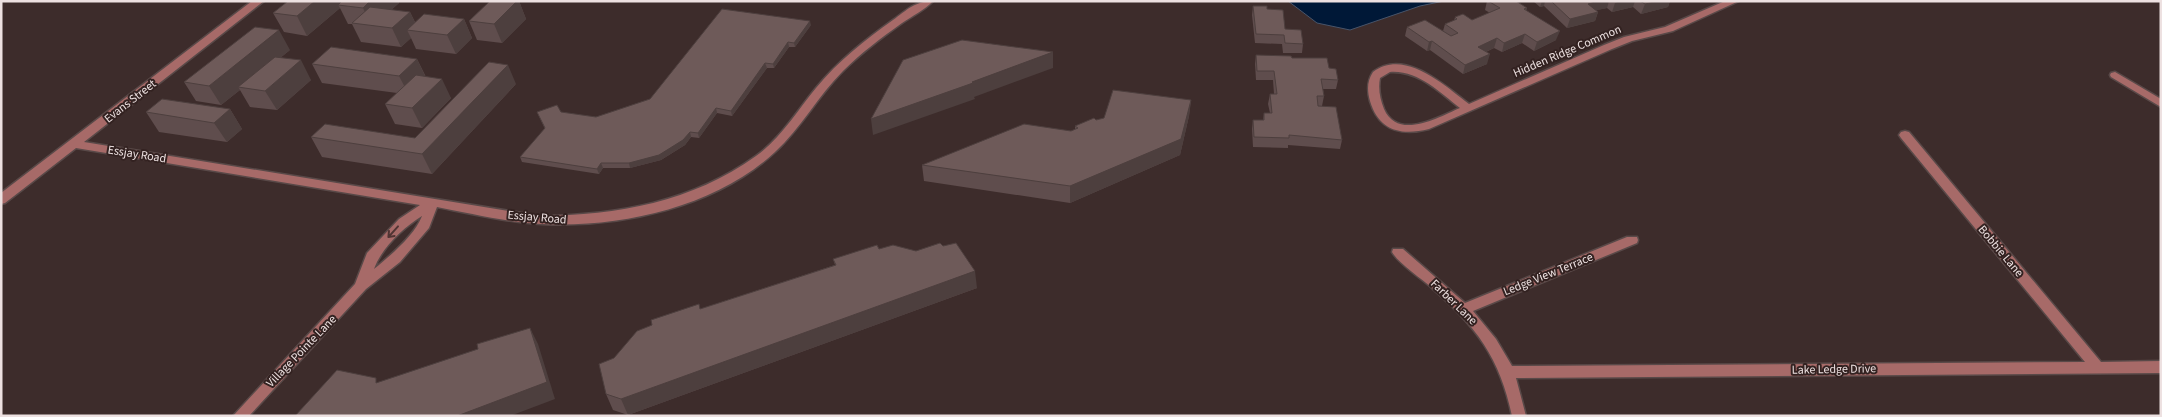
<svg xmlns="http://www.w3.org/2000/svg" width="2162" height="417" font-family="'Source Sans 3',sans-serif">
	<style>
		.water { fill: #001837; stroke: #47546a }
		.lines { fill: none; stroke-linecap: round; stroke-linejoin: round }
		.minor-casing { stroke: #594948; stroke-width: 3 }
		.minor { fill: #a76a68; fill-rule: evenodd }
		.wall { fill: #5f4d4d }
		.shaded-wall { fill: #4d3f3e }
		.building { fill: #6e5a59; stroke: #4d3f3e }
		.oneway { stroke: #503433 }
		.labels { text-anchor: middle; stroke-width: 4; stroke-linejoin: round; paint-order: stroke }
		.street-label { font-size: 12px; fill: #ede1e1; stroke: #332221 }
	</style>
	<rect width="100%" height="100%" fill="#3d2c2b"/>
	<path class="water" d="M1288,1H1444L1420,6L1350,30L1317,23Z"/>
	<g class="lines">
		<defs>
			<g id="minor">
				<path d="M252,1H264L84,142L540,216C618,215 692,202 756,156C781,138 797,111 816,88C838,61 865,40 893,20C907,10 915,1 933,1C925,10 912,16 902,23C881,38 861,53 843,71C818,96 801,128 775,152C716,207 621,228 542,224C510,223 469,213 437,207L429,228L400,262L366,289L249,416H233L355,284L367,253L399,219L420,205L76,148L5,203L1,204V193ZM422,216C415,235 390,256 374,269C382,247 403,228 422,216Z"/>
				<path d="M1725,1H1739L1673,31L1632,41L1612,49L1429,129C1401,136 1379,131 1370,101C1367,90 1367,81 1373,72C1405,48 1445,86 1469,104L1604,45L1624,37L1665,27ZM1390,72C1418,70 1439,92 1460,108C1439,117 1398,141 1384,109C1380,99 1378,89 1380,78Z"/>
				<path d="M2115,72L2161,99V107L2111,77L2110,75L2111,73Z"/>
				<path d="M1905,131L1909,132L2101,362L2161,361V373L1516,378L1526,416H1512C1500,358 1476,326 1432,288C1421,278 1399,264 1392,252L1393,249H1403L1465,303L1627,237H1637L1638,240L1637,243L1473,311L1496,339L1512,366L2085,362L1901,138L1899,135L1901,132Z"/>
			</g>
		</defs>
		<use href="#minor" class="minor-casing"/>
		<use href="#minor" class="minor"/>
	</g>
	<g class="wall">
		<path d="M288,1H398L399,3L391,10L410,12L415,22L464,19L472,38L456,54L416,49L411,38L401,47L361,42L352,24H348L340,8L307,36L284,32L273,13Z"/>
		<path d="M490,1H519L526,19L502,43L477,40L469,21Z"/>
		<path d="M1487,1H1516L1527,8L1526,11L1556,40L1534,51L1522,43L1502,52L1494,48L1486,52L1487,64L1463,74L1430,50L1427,51L1405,36L1407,27L1443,31L1445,24L1454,21L1455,17L1472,20L1490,13L1485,10Z"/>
		<path d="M1533,1H1670L1668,7L1641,14L1633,7L1612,12L1607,8L1596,10L1598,12L1595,21L1567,28L1544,6L1540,7Z"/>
		<path d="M1253,6L1267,9L1285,29L1303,44L1302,53H1283L1282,44L1255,43L1252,15Z"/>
		<path d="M811,25L795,47H789L774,68H767L732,116L717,113L699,138L691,137L685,145L661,160L630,168H603L599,174L522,162L520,157L545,129L537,112H561L596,117L650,99Z"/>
		<path d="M290,50L280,58L311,80L277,110L250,107L240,90L221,105L196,101L184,82Z"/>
		<path d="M1256,55L1292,58L1329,68L1338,80L1336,89H1323L1324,96L1322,106L1342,140L1340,149L1288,145V148L1253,147L1252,129L1253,120H1263L1264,113H1270L1268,104L1270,94H1274L1273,80H1256L1255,64Z"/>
		<path d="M417,59L426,77L451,98L422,128L395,124L385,104L397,93L322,83L312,64Z"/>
		<path d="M516,84L432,174L322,157L311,137L415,138Z"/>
		<path d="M1191,100L1189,116L1180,155L1070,203L924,181L922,165L1071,131L1075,130V126L1096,120Z"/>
		<path d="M230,109L242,129L227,142L159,132L146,112Z"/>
		<path d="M879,249L977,288L628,415L613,410L606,394L614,358L700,309L835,265L833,259Z"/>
	</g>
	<g class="shaded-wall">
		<path d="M315,1H347L338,5L340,8L307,36L297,16Z"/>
		<path d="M370,1H398L399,3L373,26L371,25L363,8Z"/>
		<path d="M517,1H519L526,19L502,43L494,24Z"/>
		<path d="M1542,1H1545L1544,6L1540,7Z"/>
		<path d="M1599,1H1609L1607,8L1585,13L1588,4Z"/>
		<path d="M1621,1H1635L1633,7L1612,12L1615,3Z"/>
		<path d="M1659,1H1670L1668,7L1641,14L1645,4Z"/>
		<path d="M410,12L419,31L407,30L411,38L401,47L392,28Z"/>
		<path d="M1598,12L1595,21L1567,28L1570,19Z"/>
		<path d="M464,19L472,38L456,54L447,35Z"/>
		<path d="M810,21L811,25L795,47L794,43Z"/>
		<path d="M279,30L290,50L243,88L238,87L240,90L221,105L209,86Z"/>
		<path d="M1560,31L1556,40L1534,51L1537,42Z"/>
		<path d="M1525,34L1522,43L1502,52L1504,43Z"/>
		<path d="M1497,38L1494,48L1476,56L1478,47Z"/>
		<path d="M1432,41L1430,50L1427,51L1429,42Z"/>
		<path d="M788,42L789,47L774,68L773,64Z"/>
		<path d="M1053,52V68L974,97L975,99L873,135L871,119Z"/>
		<path d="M1490,54L1487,64L1463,74L1465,65Z"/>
		<path d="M417,59L426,78L409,95L399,76Z"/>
		<path d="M301,60L311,80L277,110L265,91Z"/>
		<path d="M765,63L767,68L732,116L731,111Z"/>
		<path d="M508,65L516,84L432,174L422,154Z"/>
		<path d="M442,79L451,98L422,128L412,108Z"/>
		<path d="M1191,100L1189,116L1180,155L1070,203V186Z"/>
		<path d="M716,108L717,113L699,138L698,133Z"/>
		<path d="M230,109L242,129L227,142L214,123Z"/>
		<path d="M690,132L691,137L685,145L661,160L630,168L629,163Z"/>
		<path d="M601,163L603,168L599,174L597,169Z"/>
		<path d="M975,271L977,288L628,415L621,399Z"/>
		<path d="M530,328L538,344L555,399L510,416H457Z"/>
	</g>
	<g class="building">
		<path d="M288,1H315L297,16L273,13Z"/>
		<path d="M342,1H370L363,8L338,5Z"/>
		<path d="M490,1H517L494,24L469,21Z"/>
		<path d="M1488,1H1516L1527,8L1524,9L1560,31L1537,42L1525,34L1504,43L1497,38L1478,47L1490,54L1465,65L1432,41L1429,42L1407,27L1425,20L1451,36L1458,33L1445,24L1457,19L1455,17L1463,14L1472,20L1500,8Z"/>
		<path d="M1551,1H1599L1588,4L1598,12L1570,19Z"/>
		<path d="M1640,1H1659L1645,4Z"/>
		<path d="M1253,6H1267V9L1283,10L1285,29L1301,30L1303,44L1285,43L1284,35L1256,34Z"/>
		<path d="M370,7L410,12L392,28L352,23Z"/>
		<path d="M722,9L810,21L794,43L788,42L773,64L765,63L731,111L716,108L698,133L690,132L683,140L659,155L629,163H601L597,169L520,157L545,128L537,112L557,105L561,112L596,117L650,99Z"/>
		<path d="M424,14L464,19L447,35L407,30Z"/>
		<path d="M255,27L279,30L209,86L184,82Z"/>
		<path d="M962,40L1053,52L972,82L973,83L871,119L903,60Z"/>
		<path d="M331,47L417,59L399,76L312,64Z"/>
		<path d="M1256,55L1291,56L1292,58H1327L1329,68L1336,69L1338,80L1321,79L1324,96H1317L1318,106L1336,107L1342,140L1289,135V138L1254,137L1253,120H1264V113H1272L1270,94H1277L1274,71H1257Z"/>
		<path d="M275,57L301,60L265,91L238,87Z"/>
		<path d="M489,62L508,65L422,154L311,137L325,124L415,138Z"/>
		<path d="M416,75L442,79L412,108L385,104Z"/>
		<path d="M1113,90L1191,100L1181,139L1070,186L922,165L1024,124L1071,131L1078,128L1075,126L1094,118L1096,120L1104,118Z"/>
		<path d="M162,99L230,109L214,123L146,112Z"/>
		<path d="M940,243L943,246L956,243L975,271L621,399L606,394L599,364L614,358L637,331L652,325L651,320L699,304L700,309L836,265L833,259L877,245L879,249L893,245L916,251Z"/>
		<path d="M530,328L547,382L457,416H295L337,370L376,378V383L478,349L477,344Z"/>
	</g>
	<defs><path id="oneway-shaft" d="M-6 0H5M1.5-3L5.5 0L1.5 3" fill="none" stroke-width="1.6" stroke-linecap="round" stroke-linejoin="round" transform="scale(1.25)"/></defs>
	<use class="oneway" href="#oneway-shaft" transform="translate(393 232) rotate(132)"/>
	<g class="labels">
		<g class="street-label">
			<text transform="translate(1567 51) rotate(-23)" y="4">Hidden Ridge Common</text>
			<text transform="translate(130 101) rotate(-38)" y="4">Evans Street</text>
			<text transform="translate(137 154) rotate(9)" y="4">Essjay Road</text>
			<text transform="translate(537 217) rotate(5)" y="4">Essjay Road</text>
			<text transform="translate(2001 251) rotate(50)" y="4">Bobbie Lane</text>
			<text transform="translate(1548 274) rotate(-22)" y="4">Ledge View Terrace</text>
			<text transform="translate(1454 302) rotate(44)" y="4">Farber Lane</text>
			<text transform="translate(301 351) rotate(-46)" y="4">Village Pointe Lane</text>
			<text transform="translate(1834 369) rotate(-1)" y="4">Lake Ledge Drive</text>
		</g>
	</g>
	<rect width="2162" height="417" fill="none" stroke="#ede1e1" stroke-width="5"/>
</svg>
